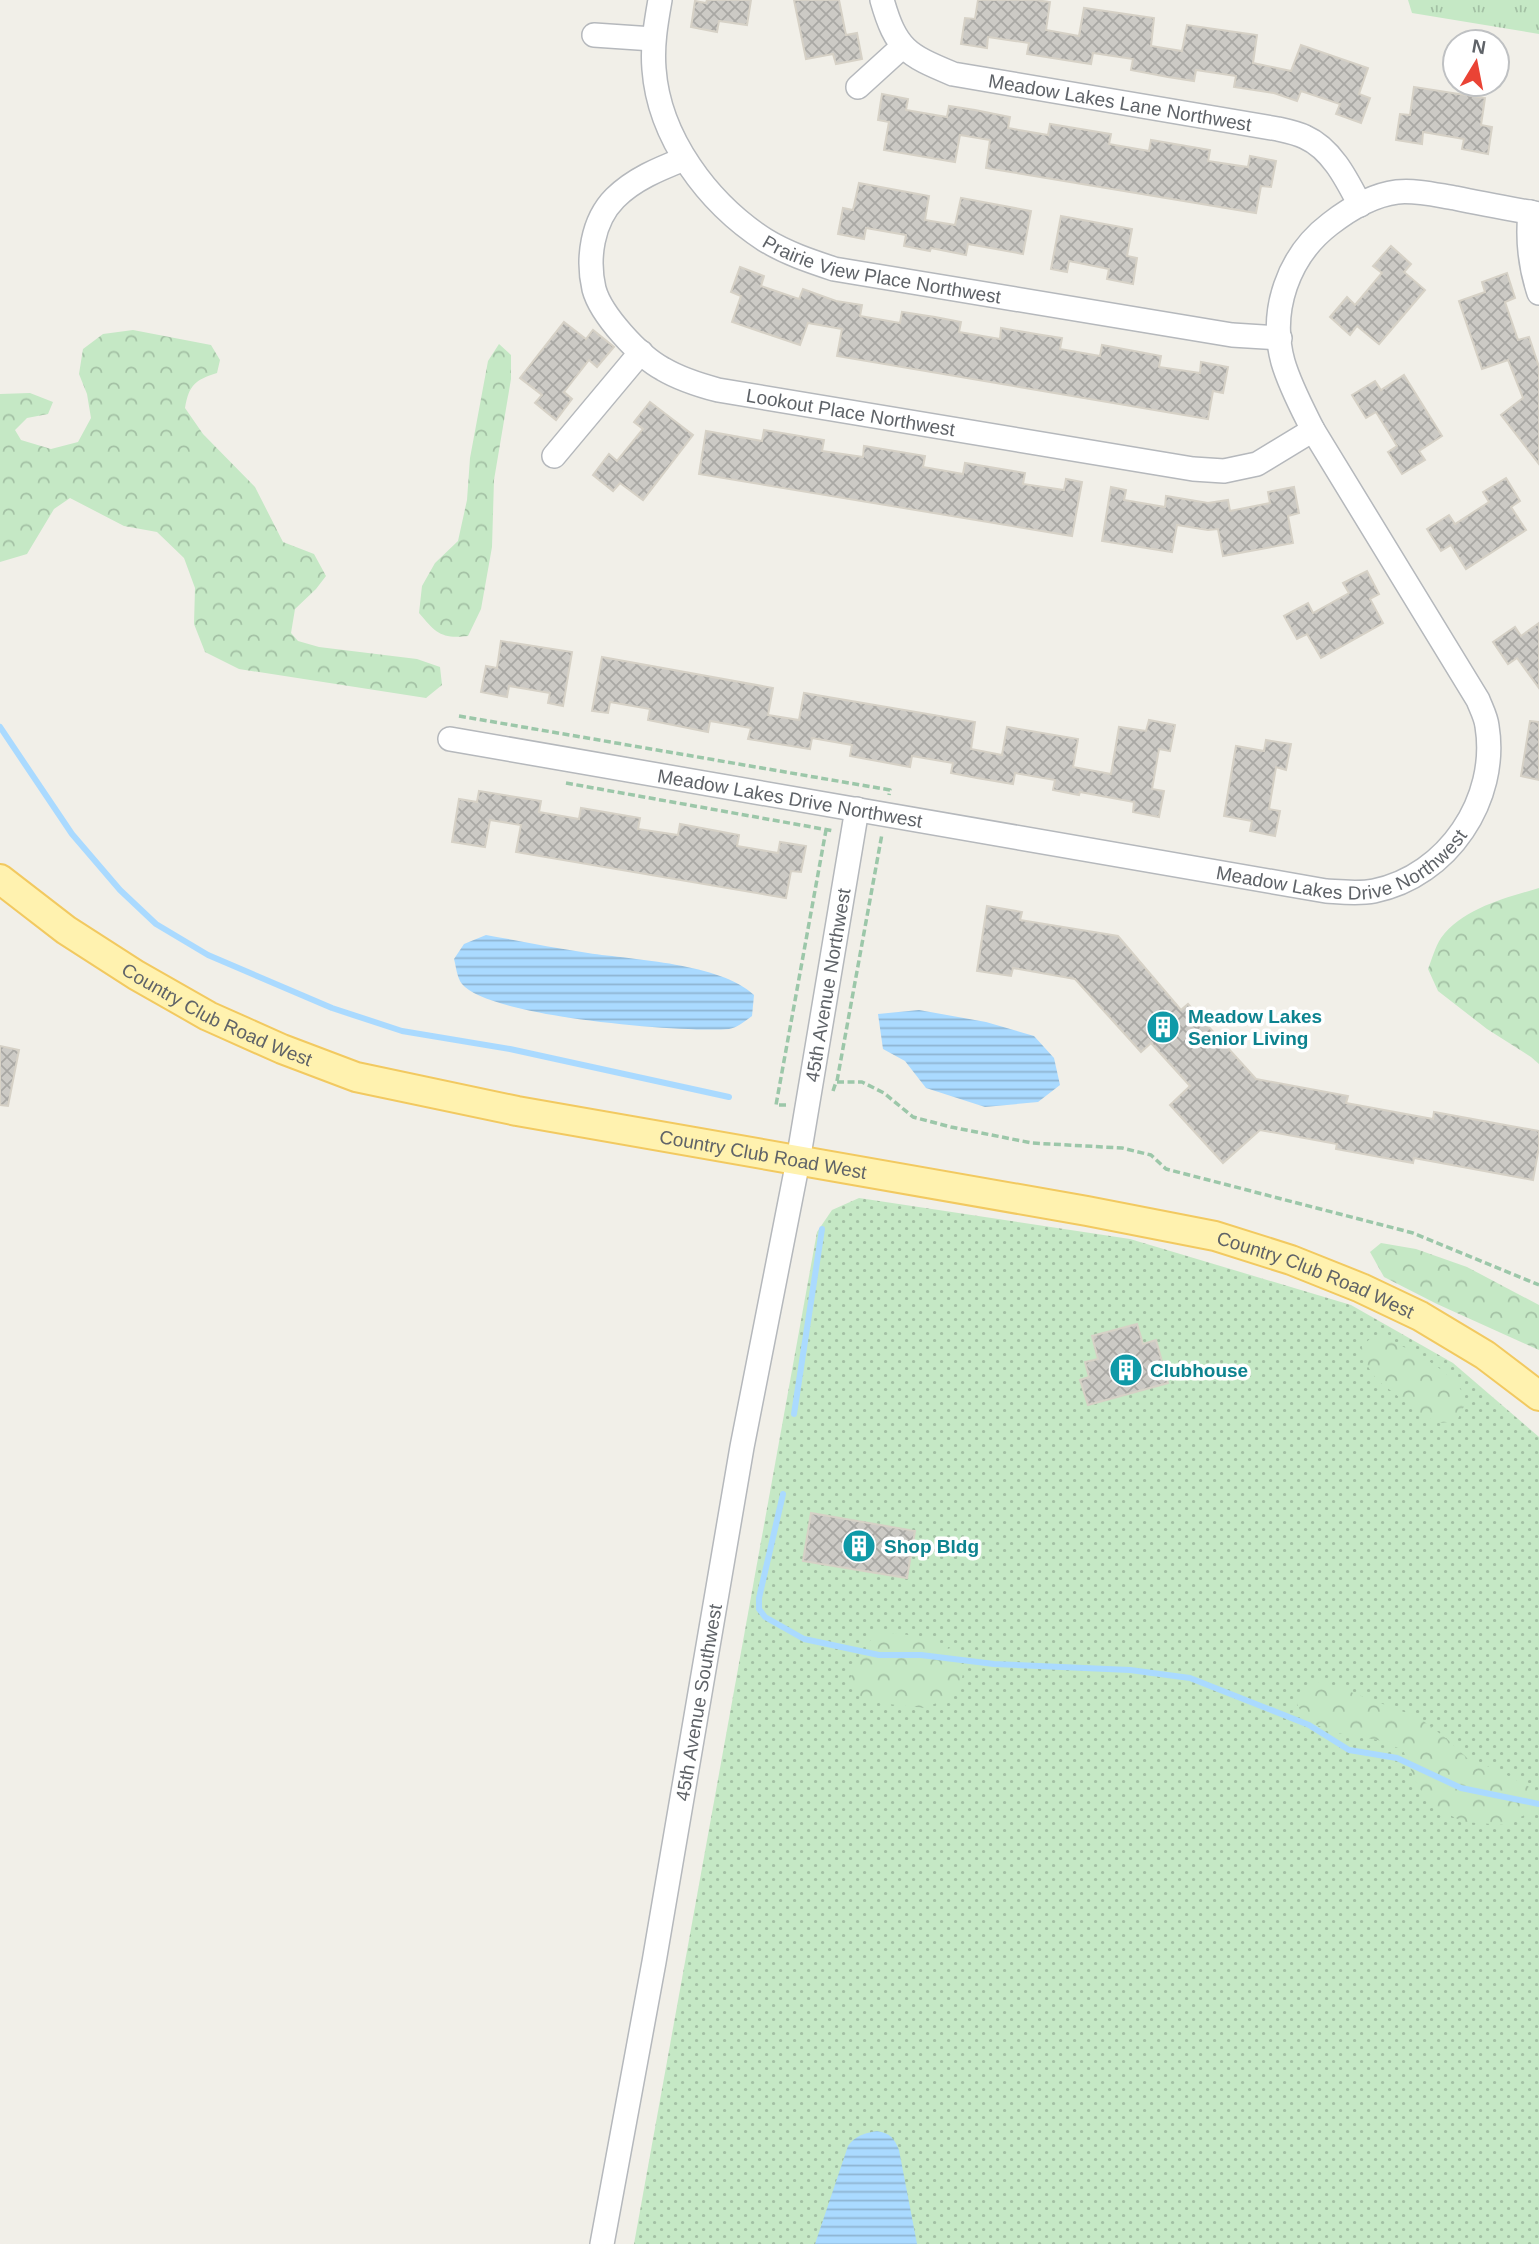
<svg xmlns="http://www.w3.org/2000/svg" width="1539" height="2244" font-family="Arial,sans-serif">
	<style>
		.grass { fill: url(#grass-dots) }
		.forest { fill: url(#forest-crowns) }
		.park { fill: url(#park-tufts) }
		.water { fill: url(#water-rules) }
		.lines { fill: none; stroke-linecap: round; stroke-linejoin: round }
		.stream { stroke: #aadaff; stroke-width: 6 }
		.building { fill: url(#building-cross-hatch); stroke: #d6d1c6; stroke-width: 2 }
		.minor-casing { stroke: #b5b8bc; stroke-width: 26 }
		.major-casing { stroke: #f2c960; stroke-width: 32 }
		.path { stroke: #9cc7a9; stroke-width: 3.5; stroke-dasharray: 7 3.5; stroke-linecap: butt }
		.minor { stroke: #fff; stroke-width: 23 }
		.major { stroke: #fff2af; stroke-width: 28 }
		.labels { text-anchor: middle; stroke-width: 7; stroke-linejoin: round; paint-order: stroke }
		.street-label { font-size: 19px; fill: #5f6368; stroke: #fff }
		.culture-label { font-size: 19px; font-weight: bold; fill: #0d838f; stroke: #fff; text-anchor: start }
	</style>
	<defs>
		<pattern id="grass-dots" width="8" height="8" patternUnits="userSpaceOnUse" patternTransform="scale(1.75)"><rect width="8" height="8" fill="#c5e8c5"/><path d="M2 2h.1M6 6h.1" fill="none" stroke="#a3c0a4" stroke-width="1.8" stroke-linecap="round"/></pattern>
		<pattern id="forest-crowns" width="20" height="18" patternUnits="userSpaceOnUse" patternTransform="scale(1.75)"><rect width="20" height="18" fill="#c5e8c5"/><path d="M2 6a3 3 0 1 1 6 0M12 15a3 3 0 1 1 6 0" fill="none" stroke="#a3c0a4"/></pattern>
		<pattern id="park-tufts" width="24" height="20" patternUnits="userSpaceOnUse" patternTransform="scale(1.75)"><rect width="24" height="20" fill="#c5e8c5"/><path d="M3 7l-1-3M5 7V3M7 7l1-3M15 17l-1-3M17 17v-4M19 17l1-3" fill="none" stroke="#a3c0a4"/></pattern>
		<pattern id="water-rules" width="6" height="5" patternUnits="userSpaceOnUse" patternTransform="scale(1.75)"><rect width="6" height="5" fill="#aadaff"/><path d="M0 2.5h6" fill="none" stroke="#8eb4d2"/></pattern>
		<pattern id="building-cross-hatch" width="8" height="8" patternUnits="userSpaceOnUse" patternTransform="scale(1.75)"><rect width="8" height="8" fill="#cccac5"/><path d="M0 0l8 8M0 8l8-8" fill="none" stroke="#a9a8a4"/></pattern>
	</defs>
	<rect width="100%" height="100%" fill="#f1efe8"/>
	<path class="grass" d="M859,1198L1130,1239L1351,1305L1453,1363L1539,1437V2244H634L817,1232L832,1210Z"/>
	<g class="forest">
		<path d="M133,330L211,345L220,360L217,373C195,380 189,385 185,408L203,434L255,487L283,542L314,554L326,576L316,589L295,609L291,633L298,641L319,647L417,659L440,667L442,685L426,698L239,669L205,652L194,624L195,588L184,558L157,532L124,526L70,498L54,509L27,554L0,562V394L30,393L53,402L48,414L27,418L15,430L21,440L51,449L78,442L91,418L87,394L79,374L83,349L103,334Z"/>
		<path d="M499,344L511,355V379L494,480L492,547L481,609L468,636C441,639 436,633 419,613L422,586L435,563L458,541L467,500L470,458L488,361Z"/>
		<path d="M1539,888V1064L1531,1057L1487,1029L1438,991L1428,969C1432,959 1435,947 1441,938C1463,908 1506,898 1539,888Z"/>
		<path d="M1381,1243L1416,1249L1467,1267L1539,1305V1350L1437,1304L1384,1277L1370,1252Z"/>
		<path d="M1373,1336C1397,1340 1445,1367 1459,1387C1462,1391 1464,1397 1466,1402L1457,1421L1442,1423L1425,1417L1377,1380L1362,1358L1361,1347Z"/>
		<path d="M877,1632C910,1634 930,1637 960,1653L963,1673L959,1693L925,1708L888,1704L861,1697L848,1681C860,1665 864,1646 877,1632Z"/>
		<path d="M1321,1681L1418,1717L1447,1739L1467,1758L1497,1770L1539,1792L1536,1809L1505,1825L1464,1822L1433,1807L1417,1785L1403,1750L1378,1740L1331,1732L1305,1719L1297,1704L1301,1689Z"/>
	</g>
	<path class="park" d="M1408,0H1539V34L1412,13Z"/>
	<g class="water">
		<path d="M486,935C520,941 554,948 588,953C634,960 720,963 754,995L752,1016C745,1021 737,1028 729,1029C684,1033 488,1017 462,984C457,978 456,966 454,959L464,944Z"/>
		<path d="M919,1010L986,1022L1034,1036L1054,1058L1060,1085L1038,1102L985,1107L926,1088L905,1061L883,1049L878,1014Z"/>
		<path d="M877,2131C890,2133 894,2138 899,2150L917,2244H815L848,2146C856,2135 865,2133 877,2131Z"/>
	</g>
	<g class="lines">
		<g class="stream">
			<path d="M0,727L72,834L120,890L156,924L208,955L332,1008L402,1031L510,1049L729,1097"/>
			<path d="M794,1414L822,1229"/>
			<path d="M783,1494L759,1598V1609L765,1617L804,1639L879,1655H921L994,1664L1130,1670L1190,1678L1309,1725L1349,1750L1397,1758L1461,1788L1539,1804"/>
		</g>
	</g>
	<g class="building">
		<path d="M707,0H751L747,25L719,21L717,32L691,27L695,1L706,3Z"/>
		<path d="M794,0H839L846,35L857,33L862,59L836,64L833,54L806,59Z"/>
		<path d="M978,0H1035L1050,2L1046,30L1079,36L1084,8L1154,18L1151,46L1182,51L1187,25L1257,35L1253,63L1291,71L1301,45L1368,68L1359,94L1370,98L1361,123L1336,114L1340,104L1301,91L1297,101L1274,93L1234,87L1236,76L1196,70L1194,81L1168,77L1131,70L1133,59L1093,53L1091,64L1065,60L1027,54L1029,43L988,37L987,48L961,44L965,18L975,19Z"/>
		<path d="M1414,87L1485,98L1481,125L1492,127L1488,154L1462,149L1464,139L1423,132L1422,144L1396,140L1400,114L1410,115Z"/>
		<path d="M882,94L908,99L906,110L947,117L949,106L975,110L1010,117L1008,128L1048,135L1050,124L1111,134L1109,144L1149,151L1151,140L1210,150L1208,161L1248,167L1250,156L1276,161L1271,187L1261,186L1256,213L986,168L990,140L960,135L955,162L884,150L889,122L878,120Z"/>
		<path d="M859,183L929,196L925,220L955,225L961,198L1031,211L1023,254L968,244L966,255L931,248L930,251L904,246L906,235L866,228L864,239L838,234L843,208L853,210Z"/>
		<path d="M1061,216L1132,229L1127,256L1137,258L1133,284L1107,279L1109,269L1069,261L1067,272L1051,269Z"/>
		<path d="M1391,246L1411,264L1404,272L1425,290L1379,344L1357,326L1350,335L1330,317L1347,297L1355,305L1382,273L1373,266Z"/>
		<path d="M740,267L764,276L761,286L799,299L803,289L836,301L862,305L860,316L900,323L902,312L935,317L961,322L959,332L1000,339L1001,328L1036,334L1062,338L1060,349L1100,356L1102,345L1161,356L1159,367L1200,373L1201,362L1228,367L1223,393L1213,391L1208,419L837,356L842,329L808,323L800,345L732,322L741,296L731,292Z"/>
		<path d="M1507,273L1515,298L1505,302L1518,340L1529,337L1539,367V464L1501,415L1523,398L1508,360L1482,369L1459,301L1485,292L1482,282Z"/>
		<path d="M564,322L586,339L593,330L614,347L597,367L589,360L564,392L572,399L556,420L535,403L542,395L520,378Z"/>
		<path d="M1404,375L1442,436L1419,451L1425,460L1402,474L1388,452L1397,446L1376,412L1366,418L1352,395L1375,381L1381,390Z"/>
		<path d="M650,402L693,435L643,500L620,483L613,491L593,475L609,454L617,461L643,429L634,422Z"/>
		<path d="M764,430L824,440L822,451L863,457L864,446L925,456L923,467L963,474L965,463L1025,473L1023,484L1064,490L1066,479L1082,482L1072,536L699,474L706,431L762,441Z"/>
		<path d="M1506,478L1520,501L1511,507L1526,530L1466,569L1451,545L1441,551L1427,529L1449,515L1455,524L1489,502L1483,492Z"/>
		<path d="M1111,487L1126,490L1124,500L1165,507L1166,496L1208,503L1228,500L1230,511L1270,503L1268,492L1294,487L1299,513L1288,516L1293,543L1223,556L1218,529L1208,530L1177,525L1172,552L1102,541Z"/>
		<path d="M1367,571L1379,594L1370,599L1383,623L1321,658L1307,634L1297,639L1284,616L1308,603L1313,613L1349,593L1343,583Z"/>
		<path d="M1539,623V688L1517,658L1508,664L1493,642L1515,627L1521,636Z"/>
		<path d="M501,641L572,652L563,706L548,703L550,693L509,686L507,697L481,692L486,666L497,668Z"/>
		<path d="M602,657L773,688L768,715L799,720L804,693L975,722L971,749L1002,755L1007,727L1078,739L1073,767L1111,774L1119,727L1146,731L1149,720L1175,725L1170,751L1159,749L1152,789L1164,791L1159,817L1133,812L1134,802L1080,792L1079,795L1053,790L1055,780L1015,773L1013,784L977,778L951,773L953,763L912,756L910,767L850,756L852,745L812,738L810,749L748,739L751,728L710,721L708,732L648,720L650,709L610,702L608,713L592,711Z"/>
		<path d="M1530,721L1539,722V780L1521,776Z"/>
		<path d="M1266,740L1291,744L1286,770L1276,767L1269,809L1280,811L1275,836L1250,831L1252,821L1224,816L1236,746L1264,751Z"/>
		<path d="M479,791L541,801L539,812L579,819L581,808L640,818L638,829L678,835L680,824L739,835L737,846L778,853L780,842L806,846L801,872L791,871L786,898L516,852L521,825L490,820L485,847L452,842L459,799L477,802Z"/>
		<path d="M987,906L1022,912L1020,920L1118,936L1181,1010L1188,1004L1256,1079L1348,1096L1346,1103L1433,1119L1434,1112L1539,1131V1147L1533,1180L1414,1158L1413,1163L1336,1149L1337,1144L1260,1130L1223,1163L1170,1105L1190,1086L1151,1043L1141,1052L1075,979L1013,968L1011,976L977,971Z"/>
		<path d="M0,1046L19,1050L8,1106L0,1105Z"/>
		<path d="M1137,1324L1143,1344L1156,1340L1168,1383L1088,1405L1080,1380L1089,1377L1085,1362L1098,1359L1092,1336Z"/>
		<path d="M811,1513L915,1531L907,1578L803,1561Z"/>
	</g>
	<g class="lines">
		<defs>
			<g id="minor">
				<path id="s1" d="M660,0C656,23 652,45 654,69C659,138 708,203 765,240C786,253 810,261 834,269L1232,335L1280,338"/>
				<path id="s2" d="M882,0C896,49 907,55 953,74L1278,129C1287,131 1297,133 1305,137C1332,149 1347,180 1360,205"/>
				<path d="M594,35L653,39"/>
				<path d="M858,87L902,47"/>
				<path id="s3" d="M684,159C659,169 634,179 615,198C592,221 587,259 594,289C601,315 639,356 663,369C680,379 699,385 718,390L1193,469L1224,471L1257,464L1313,430"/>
				<path d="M1530,212C1527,241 1530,266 1539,293"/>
				<path d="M554,456L641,352"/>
				<path id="s4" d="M450,739L1326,891C1342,892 1358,894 1374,891C1448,876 1499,799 1487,726C1486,717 1481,708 1478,700L1313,430C1302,408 1290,386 1283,362C1269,311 1288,256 1330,224C1348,210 1373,195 1397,192C1416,190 1436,195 1455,198C1483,204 1511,209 1539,214"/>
				<path id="s5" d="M602,2244L654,1962L742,1447L798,1161L857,809"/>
			</g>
			<g id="major">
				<path id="s6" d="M0,879L66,930L136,975L208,1016L282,1049L356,1077L517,1111L1087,1211L1215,1236L1291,1260L1361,1288L1420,1316L1485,1355L1539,1396"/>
			</g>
		</defs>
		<use href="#minor" class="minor-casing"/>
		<use href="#major" class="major-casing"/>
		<g class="path">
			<path d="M459,716L890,790L889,795"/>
			<path d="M566,783L834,831"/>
			<path d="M837,1081L882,834"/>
			<path d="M833,1091L836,1082H862L884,1093L913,1117L951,1127L1032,1143L1122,1148L1151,1155L1166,1169L1413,1233L1539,1285"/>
			<path d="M786,1105H776L826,830"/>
		</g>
		<use href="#minor" class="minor"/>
		<use href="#major" class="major"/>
	</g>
	<defs>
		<symbol id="building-disc" viewBox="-11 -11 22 22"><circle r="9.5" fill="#0f9aa8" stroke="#fff"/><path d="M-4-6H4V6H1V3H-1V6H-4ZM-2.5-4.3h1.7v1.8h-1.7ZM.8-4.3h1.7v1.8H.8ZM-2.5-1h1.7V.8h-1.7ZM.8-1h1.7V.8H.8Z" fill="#fff"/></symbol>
	</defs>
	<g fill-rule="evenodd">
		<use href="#building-disc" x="1144" y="1008" width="38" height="38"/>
		<use href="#building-disc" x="1107" y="1351" width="38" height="38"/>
		<use href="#building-disc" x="840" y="1527" width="38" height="38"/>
	</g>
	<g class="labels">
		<g class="street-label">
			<text dy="7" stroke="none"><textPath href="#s2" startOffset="278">Meadow Lakes Lane Northwest</textPath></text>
			<text dy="7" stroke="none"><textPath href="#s1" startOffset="402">Prairie View Place Northwest</textPath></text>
			<text dy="7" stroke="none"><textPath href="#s3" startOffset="478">Lookout Place Northwest</textPath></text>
			<text dy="7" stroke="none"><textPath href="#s4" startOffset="345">Meadow Lakes Drive Northwest</textPath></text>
			<text dy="7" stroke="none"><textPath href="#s4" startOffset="912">Meadow Lakes Drive Northwest</textPath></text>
			<text dy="7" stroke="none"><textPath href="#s5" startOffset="1279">45th Avenue Northwest</textPath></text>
			<text dy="7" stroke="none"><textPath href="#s6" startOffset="257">Country Club Road West</textPath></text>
			<text dy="7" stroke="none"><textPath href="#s6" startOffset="824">Country Club Road West</textPath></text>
			<text dy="7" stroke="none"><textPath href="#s6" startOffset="1391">Country Club Road West</textPath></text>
			<text dy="7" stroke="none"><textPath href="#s5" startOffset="550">45th Avenue Southwest</textPath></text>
		</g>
		<g class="culture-label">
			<text x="1188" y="1023">Meadow Lakes<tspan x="1188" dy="22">Senior Living</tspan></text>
			<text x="1150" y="1377">Clubhouse</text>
			<text x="884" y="1553">Shop Bldg</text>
		</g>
	</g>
	<g transform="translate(1476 63) rotate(10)"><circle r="33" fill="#ffffff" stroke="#bfc1c3" stroke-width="2"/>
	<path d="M0-5L12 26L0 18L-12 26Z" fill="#ea4335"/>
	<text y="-10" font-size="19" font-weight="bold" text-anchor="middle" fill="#5f6368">N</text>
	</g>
</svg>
